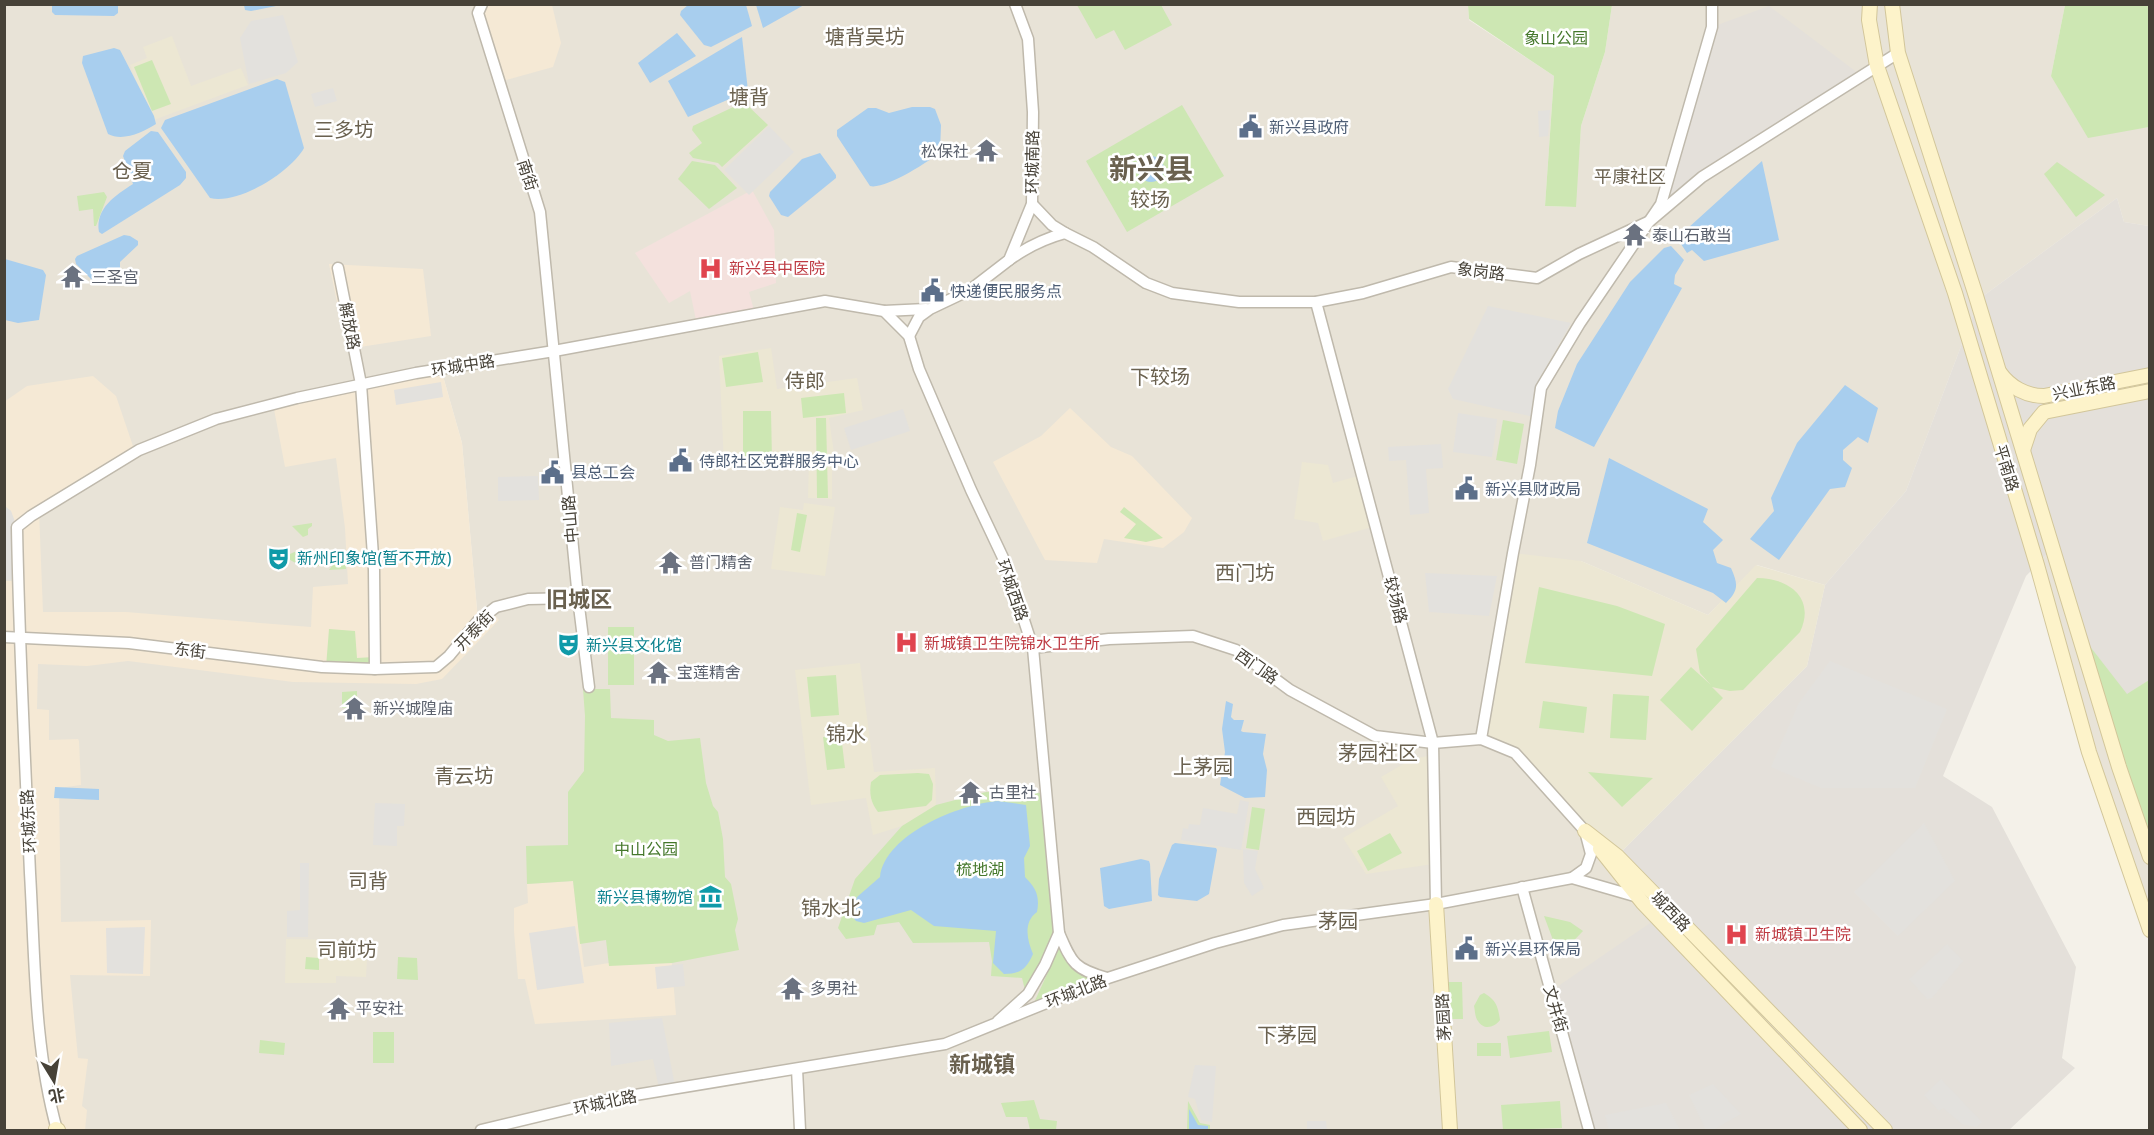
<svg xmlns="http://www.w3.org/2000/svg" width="2154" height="1135" font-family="Overpass,'Noto Sans SC',sans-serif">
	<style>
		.residential { fill: #e8e3d7; fill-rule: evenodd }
		.commercial { fill: #f5e9d5 }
		.industrial { fill: #e4e0da }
		.education { fill: #ece7d3 }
		.medical { fill: #f4e1dd }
		.green { fill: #cde7b3 }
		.parking { fill: #e3e1dd }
		.water { fill: #a8ceee }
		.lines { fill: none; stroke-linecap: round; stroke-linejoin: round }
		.street-casing { stroke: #bfb9ac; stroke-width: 13 }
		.secondary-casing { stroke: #d2c69a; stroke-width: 16 }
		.street { stroke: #fff; stroke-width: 10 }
		.secondary { stroke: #fdf3ca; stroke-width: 14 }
		.labels { text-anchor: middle; stroke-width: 5; stroke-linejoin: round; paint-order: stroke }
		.park-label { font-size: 16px; fill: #45782c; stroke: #fff }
		.service-label { font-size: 16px; fill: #4e5e75; stroke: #fff; text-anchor: start }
		.worship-label { font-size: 16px; fill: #5b616d; stroke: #fff; text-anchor: start }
		.street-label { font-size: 16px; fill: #474238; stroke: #fff }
		.health-label { font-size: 16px; fill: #be3a42; stroke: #fff; text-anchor: start }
		.culture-label { font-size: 16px; fill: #0d838f; stroke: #fff; text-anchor: start }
		.neighbourhood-label { font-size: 18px; fill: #6a614f; stroke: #fff }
		.quarter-label { font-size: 20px; fill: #6a614f; stroke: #fff }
		.district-label { font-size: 22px; font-weight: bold; fill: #6a614f; stroke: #fff }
		.town-label { font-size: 28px; font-weight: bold; fill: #6a614f; stroke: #fff }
	</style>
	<rect width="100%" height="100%" fill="#f4f1e9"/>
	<g class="residential">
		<path d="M5,5H1468L1469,20L1554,76L1545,206L1575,207L1581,126L1605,52L1612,5H2065L2051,76L2132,129L2149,127V226L2124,222L2117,198L1979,299L1906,491L1825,585L1757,565L1708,615L1581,561L1515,753L1670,910L1589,1130H800L797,1069L644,1093L481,1130H5ZM441,369L462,443L478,621Z"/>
		<path d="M2053,548L2149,857V930L2037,565Z"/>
	</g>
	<g class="commercial">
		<path d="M482,5H552L561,43L553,67L499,82L478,13Z"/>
		<path d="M329,264L423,269L431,336L347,349Z"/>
		<path d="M441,369L462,443L478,620L491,611L499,620L442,679L416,684L293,682L128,661L87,666L38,664L37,709L49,710V740L78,739L79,741L81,785L59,788L61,922L151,920L150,976L70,975L78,1058L88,1059L82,1106L87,1110L85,1130H5L4,581H18L11,511L5,506L4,402L27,386L93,376L116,396L135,452L39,511L43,612H126L311,627L313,587L348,584L345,528L336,458L285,467L273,404Z"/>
		<path d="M1070,408L1111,447L1132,456L1192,518L1184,532L1163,548L1104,539L1097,563L1045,560L993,462L1041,436Z"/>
		<path d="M573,881L584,967L671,953L676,1015L535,1024L525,979H518L514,931V908L528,903L527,884Z"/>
	</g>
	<g class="industrial">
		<path d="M1769,6L1862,76L1661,204L1712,27Z"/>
		<path d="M2117,198L2124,222L2149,226V680L2127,695L2075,627L2052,549L2026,576L1943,776L1992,807L2076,967L2062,1058L2075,1068L2009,1130H1589L1551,991L1669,910L1617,856L1807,666L1825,585L1906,491L1979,299Z"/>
	</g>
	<g class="education">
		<path d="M172,36L191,86L241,68L248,85L151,121L130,65L147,58L143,47Z"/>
		<path d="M771,348L777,389L857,378L863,410L829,418L835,461L832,472V499L808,498L809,461L724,464L719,356Z"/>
		<path d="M1302,462L1328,465L1333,483L1358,476L1372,527L1323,541L1318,523L1294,519Z"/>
		<path d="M804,503L835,507L825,576L771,569L780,507L803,510Z"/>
		<path d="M1513,553L1581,561L1708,615L1756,565L1825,585L1807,666L1617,856L1515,753L1481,739Z"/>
		<path d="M860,663L874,772L935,768L936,805L902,826L873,835L866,798L811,805L795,670Z"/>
		<path d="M1428,756L1433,864L1366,874L1343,838L1398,806L1381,777L1412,759Z"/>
		<path d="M286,939L336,940V956L367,959L366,977L336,976V983H285Z"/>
	</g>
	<path class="medical" d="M752,190L774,230L776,283L749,292L755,314L697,325L690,291L669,303L635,253Z"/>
	<g class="green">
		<path d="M1077,5H1161L1172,25L1125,50L1114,30L1096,39Z"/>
		<path d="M1468,5H1612L1605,52L1581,126L1576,207L1545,206L1554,76L1469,19Z"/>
		<path d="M2065,5H2149V127L2088,138L2051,76Z"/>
		<path d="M152,60L171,104L152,111L134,67Z"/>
		<path d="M744,102L768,125L722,167L718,163L693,158L689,153L702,143L692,130L693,126Z"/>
		<path d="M1182,105L1224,176L1127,232L1086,161Z"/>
		<path d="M692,161L715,165L737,188L709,209L678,179Z"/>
		<path d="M2057,162L2105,195L2076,217L2044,174Z"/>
		<path d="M104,192L107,197L96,226H94L93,209L79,211L77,196Z"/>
		<path d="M758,352L763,382L726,387L722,358Z"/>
		<path d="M844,393L846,413L803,418L801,398Z"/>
		<path d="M743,411H771L772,460H743Z"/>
		<path d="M816,418H826L828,498H817Z"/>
		<path d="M1503,420L1524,424L1517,464L1496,460Z"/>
		<path d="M1124,507L1163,538L1146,542L1124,538L1136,524L1120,512Z"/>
		<path d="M797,513L807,515L800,552L791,550Z"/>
		<path d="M312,523V526L308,529V535L303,537L292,526Z"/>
		<path d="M299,550L323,556L327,562C317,570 300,567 289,559L290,554Z"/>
		<path d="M345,557L346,569L329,570L337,559Z"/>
		<path d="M1757,578C1789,578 1816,598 1800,632L1743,690L1730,691L1712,687L1723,698L1692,731L1660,700L1691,667L1711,685L1700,673L1696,649Z"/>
		<path d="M1539,587L1617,606L1665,624L1652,676L1525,663Z"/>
		<rect x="608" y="627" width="26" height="58"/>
		<path d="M2075,627L2127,694L2149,680V857Z"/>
		<path d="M329,629L355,631L357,658L374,657L375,669L326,667Z"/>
		<path d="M836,675L839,715L811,717L807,677Z"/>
		<path d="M583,689H610L611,718L654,720V735L668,741L700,738L706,783L713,806L718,812L723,839L725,877L731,884L738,919L735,930L739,950L672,963L609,966L606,940L580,944L573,881L527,884L526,846L568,845V792L584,771L585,716Z"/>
		<path d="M357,691V708H342V692Z"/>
		<path d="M1613,694L1649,696L1646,740L1610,738Z"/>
		<path d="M1543,701L1587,707L1584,733L1539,728Z"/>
		<path d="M841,735L845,768L827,770L823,737Z"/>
		<path d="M1588,772L1653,778L1622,807Z"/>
		<path d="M918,773L929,774L933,784L932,800L926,806L878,812C871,803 869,794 871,782L880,775Z"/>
		<path d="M986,792L1047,793L1059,933L1026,994L1022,978L991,976L992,961L989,942L913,943L899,922L877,925L874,935L846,939L838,928L855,879L902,826L936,805Z"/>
		<path d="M1252,807L1265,809L1259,850L1246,848Z"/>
		<path d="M1390,833L1402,853L1368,871L1357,851Z"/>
		<path d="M1544,916L1570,922L1583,931L1559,956Z"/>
		<path d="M1060,946C1068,964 1074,973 1093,979L1032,1007Z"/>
		<path d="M306,957L319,958V970L305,969Z"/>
		<path d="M398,957L417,958L418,980L397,979Z"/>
		<path d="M1446,982H1462L1463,1019H1447Z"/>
		<path d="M1484,993C1496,1000 1498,1006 1500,1020C1495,1027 1484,1031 1478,1021C1475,1018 1475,1010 1474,1006L1480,995Z"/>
		<path d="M1549,1031L1552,1052L1510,1058L1507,1036Z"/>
		<rect x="373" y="1032" width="21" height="31"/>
		<path d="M260,1040L285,1043L284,1055L259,1053Z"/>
		<rect x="1477" y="1043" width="24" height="13"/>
		<path d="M1034,1100L1040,1119L1057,1121L1056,1130H1030L1027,1117H1006L1001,1103Z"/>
		<path d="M1188,1101L1200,1123L1210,1125V1130H1187Z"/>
		<path d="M1560,1101L1562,1128L1503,1130L1501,1105Z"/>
	</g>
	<g class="parking">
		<path d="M283,15L298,62L286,73L249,84L240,38L251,21Z"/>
		<path d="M333,88L337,101L315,107L311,94Z"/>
		<path d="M1550,110L1548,136L1539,137L1538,111Z"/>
		<path d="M769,126L794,152L749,195L724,170Z"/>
		<path d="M1488,306L1571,323L1538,381L1534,417L1453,399L1448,389Z"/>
		<path d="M441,382L443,397L396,405L394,390Z"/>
		<path d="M903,409L910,431L851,450L844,428Z"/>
		<path d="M1458,413L1497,419L1492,457L1453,452Z"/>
		<path d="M1441,444L1443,468L1426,469L1429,513L1410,515L1406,460L1389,461L1388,447Z"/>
		<path d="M538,476L539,500L498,501V477Z"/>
		<path d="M4,506L11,511L17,527L18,579L5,580Z"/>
		<path d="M1425,573L1497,576L1489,616L1429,612Z"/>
		<path d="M1830,661L1947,709L1915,788H1821L1771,767L1799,703Z"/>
		<path d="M1240,800L1249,802L1241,850L1181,840L1183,828L1188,829L1189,824L1200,825L1203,808L1237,814Z"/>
		<path d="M375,803L405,804L404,826H397V846L373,845Z"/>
		<path d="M1924,823L1955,881L1898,936L1854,892Z"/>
		<path d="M1243,849L1258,851L1255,869L1264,888L1252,896L1244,883Z"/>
		<path d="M300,863H309L308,937H287V911L300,910Z"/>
		<path d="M575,926L584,983L537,990L529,933Z"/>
		<path d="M145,927L143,974L107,973L106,928Z"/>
		<path d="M1947,944L1963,961L1932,998L1927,999L1909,979Z"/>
		<path d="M683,964L685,986L657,989L655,967Z"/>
		<path d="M662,1018L675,1086L659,1088L653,1059L611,1066L609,1023Z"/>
		<path d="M1195,1065L1216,1066L1212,1122L1201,1120L1195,1099L1188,1097Z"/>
		<path d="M1941,1079L1982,1122L1977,1127L1962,1124L1943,1108L1939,1111L1924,1095Z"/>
		<path d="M1713,1084L1741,1114L1713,1130H1706L1689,1095Z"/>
		<path d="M1666,1103L1680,1130H1609L1605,1115Z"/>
		<path d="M1307,1121H1326L1327,1130H1307Z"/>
	</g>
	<g class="water">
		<path d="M52,5H118V13L114,16L55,15L52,12Z"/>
		<path d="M244,5V4L277,5L276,6L251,11L245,10Z"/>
		<path d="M688,5H746L752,26L711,47L704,45L680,15L681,11Z"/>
		<path d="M756,5V4L804,5L763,28Z"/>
		<path d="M677,33L696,56L650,83L638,63Z"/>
		<path d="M742,37L748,91L688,117L668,81Z"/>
		<path d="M114,48L120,50L154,116L156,124C143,132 123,142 108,134L82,63L83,56Z"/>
		<path d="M277,79L285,82L304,148C291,172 238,205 210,198L161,128L165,120Z"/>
		<path d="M912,107H930L935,109L941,125L940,152C929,162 884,190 870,186L837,136V130L868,108H876L889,113Z"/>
		<path d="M151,131L158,132L186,172V178L180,185L102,234L99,232C95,208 116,195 133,184L123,156L125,151Z"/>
		<path d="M820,153L836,175V178L788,217L781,215L769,196L770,192L802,159Z"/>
		<circle cx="1151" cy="169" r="13"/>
		<path d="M1762,161L1779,240L1704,261L1692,250L1687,253L1677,238Z"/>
		<path d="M124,235L130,236L138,241V245L120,262V273L94,282L76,264L75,259L77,256Z"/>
		<path d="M1671,246L1684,260L1675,275L1674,284L1682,288L1594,447L1555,428L1558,411L1577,364L1630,282L1664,248Z"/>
		<path d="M5,259L43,270L46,275L39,320L18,323L5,320Z"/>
		<path d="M1845,385L1878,408L1868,443L1858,437L1843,450V460L1852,468L1845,487L1830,489L1779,560L1750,539L1774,511L1771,498L1797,443Z"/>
		<path d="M1609,458L1708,509L1703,522L1723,540L1713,550L1717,563L1731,568C1738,584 1739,590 1726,603L1713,593L1587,543Z"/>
		<path d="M1226,701L1233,704L1231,717L1234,720H1244L1241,731L1243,732L1266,734L1263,754L1267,770L1265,797L1245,798L1220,785L1225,752L1222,729Z"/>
		<path d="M55,787L99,789V800L54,798Z"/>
		<path d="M998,801L1026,805L1030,846L1024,858L1025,877C1036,888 1040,896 1037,912C1023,922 1027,940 1033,954C1027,968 1021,974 1004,974L993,963L996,931L934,926L911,910L864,923L856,921L851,915L857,897L880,877C885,834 960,804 998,801Z"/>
		<path d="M1175,843L1216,848L1217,850L1209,894L1197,901L1160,897L1158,895L1159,879L1172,845Z"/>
		<path d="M1141,859L1149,861L1150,864L1152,901L1109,909L1104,906L1100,868Z"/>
		<path d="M1189,1109L1198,1125L1208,1126V1130H1189Z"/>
	</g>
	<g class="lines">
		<defs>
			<g id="street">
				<path d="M482,4L478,13L540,212L578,598L589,687"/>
				<path d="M1032,204L1052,225L1065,233L1093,247L1146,283L1172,293L1239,302H1316L1363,293L1451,267L1537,278L1579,254L1650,221L1702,177L1898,53"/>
				<path d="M1009,260C1027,247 1043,239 1065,233"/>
				<path d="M338,268L361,384L374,570L375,669"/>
				<path d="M1316,302L1433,743L1436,904"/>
				<path d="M884,311L926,309"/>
				<path d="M909,336L919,317L930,309L970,290L1009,260L1032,204L1033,112L1028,39L1015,4"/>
				<path d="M4,637L129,643L322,667L375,669L436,667L449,656L478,621L496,607L528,599L578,598"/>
				<path d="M1033,648L1109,639L1193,636L1236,650L1290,690L1375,736L1433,743L1481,739L1515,753L1585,831L1591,854L1586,868L1572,878"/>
				<path d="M1481,739L1513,553L1530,465L1541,388L1580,323L1661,204L1712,27V4"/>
				<path d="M1522,887L1589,1130"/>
				<path d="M1059,933C1072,964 1075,969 1107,978"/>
				<path d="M797,1069L800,1130"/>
				<path d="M57,1130C34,1047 35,959 30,873C25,758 19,643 17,527L31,516L139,450L216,419L297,398L416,373L554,351L825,301L884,311L909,336L919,369L971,490L1005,562L1033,648L1059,933L1045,965L1028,994L998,1021"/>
				<path d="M481,1130L611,1099L945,1044L1108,978L1215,943L1283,925L1436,904L1572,878L1638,897"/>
			</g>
			<g id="secondary">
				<path d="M1870,4L1869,20L1877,66L1955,293L2037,565L2089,752L2150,930"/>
				<path d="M1892,4L1898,53L1976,296L2119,767L2150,857"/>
				<path d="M2000,373C2010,387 2026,396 2044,396L2150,375"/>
				<path d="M2023,450L2030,429L2044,412L2150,391"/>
				<path d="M1585,831L1617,856L1885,1130"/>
				<path d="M1600,849L1643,903L1860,1130"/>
				<path d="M1436,904L1450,1130"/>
				<path d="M56,1129L58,1130"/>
			</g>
		</defs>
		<use href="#street" class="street-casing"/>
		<use href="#secondary" class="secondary-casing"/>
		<use href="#street" class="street"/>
		<use href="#secondary" class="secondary"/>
	</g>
	<defs>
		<symbol id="civic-bare" viewBox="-9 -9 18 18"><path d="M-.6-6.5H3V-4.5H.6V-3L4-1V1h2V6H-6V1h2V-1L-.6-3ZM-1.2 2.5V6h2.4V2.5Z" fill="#5c6f8a" stroke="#fff" stroke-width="2.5" paint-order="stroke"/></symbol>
		<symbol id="temple-bare" viewBox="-9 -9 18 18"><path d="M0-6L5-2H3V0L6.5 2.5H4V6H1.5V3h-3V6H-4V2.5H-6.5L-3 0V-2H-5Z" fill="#6b7280" stroke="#fff" stroke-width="2.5" paint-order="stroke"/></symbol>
		<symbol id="hospital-bare" viewBox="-9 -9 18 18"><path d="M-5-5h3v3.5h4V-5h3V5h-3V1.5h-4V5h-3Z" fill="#e0444e" stroke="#fff" stroke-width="2.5" paint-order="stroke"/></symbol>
		<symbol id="theatre-bare" viewBox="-9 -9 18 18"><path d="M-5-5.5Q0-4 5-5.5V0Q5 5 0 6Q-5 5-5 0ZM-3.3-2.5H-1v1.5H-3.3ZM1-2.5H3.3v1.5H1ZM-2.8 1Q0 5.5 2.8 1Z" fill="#0f9aa8" stroke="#fff" stroke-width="2.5" paint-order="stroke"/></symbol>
		<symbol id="museum-bare" viewBox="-9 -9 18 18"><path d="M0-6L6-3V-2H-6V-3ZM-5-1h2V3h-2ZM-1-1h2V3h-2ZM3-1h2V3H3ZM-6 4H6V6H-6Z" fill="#0f9aa8" stroke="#fff" stroke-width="2.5" paint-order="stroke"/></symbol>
	</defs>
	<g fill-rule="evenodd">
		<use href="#civic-bare" x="1234" y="110" width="33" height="33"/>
		<use href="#temple-bare" x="970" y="134" width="33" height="33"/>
		<use href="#temple-bare" x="1618" y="218" width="33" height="33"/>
		<use href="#hospital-bare" x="694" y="252" width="33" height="33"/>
		<use href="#temple-bare" x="56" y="260" width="33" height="33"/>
		<use href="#civic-bare" x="916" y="274" width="33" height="33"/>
		<use href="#civic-bare" x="664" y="444" width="33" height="33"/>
		<use href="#civic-bare" x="536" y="456" width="33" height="33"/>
		<use href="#civic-bare" x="1450" y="472" width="33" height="33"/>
		<use href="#theatre-bare" x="262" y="542" width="33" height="33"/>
		<use href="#temple-bare" x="654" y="546" width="33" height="33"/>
		<use href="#hospital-bare" x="890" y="626" width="33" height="33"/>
		<use href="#theatre-bare" x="552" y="628" width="33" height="33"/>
		<use href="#temple-bare" x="642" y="656" width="33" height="33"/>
		<use href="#temple-bare" x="338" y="692" width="33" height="33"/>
		<use href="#temple-bare" x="954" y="776" width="33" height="33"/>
		<use href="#museum-bare" x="694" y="880" width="33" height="33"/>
		<use href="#hospital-bare" x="1720" y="918" width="33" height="33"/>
		<use href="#civic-bare" x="1450" y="932" width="33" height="33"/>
		<use href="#temple-bare" x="776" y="972" width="33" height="33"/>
		<use href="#temple-bare" x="322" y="992" width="33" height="33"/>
	</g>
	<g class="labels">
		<g class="park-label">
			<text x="1556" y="44">象山公园</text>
			<text x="646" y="855">中山公园</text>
			<text x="980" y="875">梳地湖</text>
		</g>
		<g class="service-label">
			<text x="1269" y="133">新兴县政府</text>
			<text x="950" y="297">快递便民服务点</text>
			<text x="699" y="467">侍郎社区党群服务中心</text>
			<text x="571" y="478">县总工会</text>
			<text x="1485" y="495">新兴县财政局</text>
			<text x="1485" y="955">新兴县环保局</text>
		</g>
		<g class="worship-label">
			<text x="969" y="157" text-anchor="end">松保社</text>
			<text x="1652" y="241">泰山石敢当</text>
			<text x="91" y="283">三圣宫</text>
			<text x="689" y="568">普门精舍</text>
			<text x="677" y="678">宝莲精舍</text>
			<text x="373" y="714">新兴城隍庙</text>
			<text x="989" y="798">古里社</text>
			<text x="810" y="994">多男社</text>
			<text x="356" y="1014">平安社</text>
		</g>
		<g class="street-label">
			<text transform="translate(1032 162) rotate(-89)" y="6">环城南路</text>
			<text transform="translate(528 175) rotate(72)" y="6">南街</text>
			<text transform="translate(1481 271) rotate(7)" y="6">象岗路</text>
			<text transform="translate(350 326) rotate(79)" y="6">解放路</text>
			<text transform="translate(463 365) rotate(-9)" y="6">环城中路</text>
			<text transform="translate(2084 388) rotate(-11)" y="6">兴业东路</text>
			<text transform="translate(2007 468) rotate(73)" y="6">平南路</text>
			<text transform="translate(570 519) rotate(-95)" y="6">中山路</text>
			<text transform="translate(1013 590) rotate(71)" y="6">环城西路</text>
			<text transform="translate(1396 600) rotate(75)" y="6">较场路</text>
			<text transform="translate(474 630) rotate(-46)" y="6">开泰街</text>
			<text transform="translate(190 650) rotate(7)" y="6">东街</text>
			<text transform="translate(1257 666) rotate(35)" y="6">西门路</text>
			<text transform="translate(28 821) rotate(-93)" y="6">环城东路</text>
			<text transform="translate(1671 911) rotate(46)" y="6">城西路</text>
			<text transform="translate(1076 991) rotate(-21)" y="6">环城北路</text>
			<text transform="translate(1556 1009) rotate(74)" y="6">文井街</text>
			<text transform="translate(1443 1017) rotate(-93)" y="6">茅园路</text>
			<text transform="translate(605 1102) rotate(-12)" y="6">环城北路</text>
		</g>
		<g class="health-label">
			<text x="729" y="274">新兴县中医院</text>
			<text x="924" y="649">新城镇卫生院锦水卫生所</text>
			<text x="1755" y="940">新城镇卫生院</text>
		</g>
		<g class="culture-label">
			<text x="297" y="564">新州印象馆(暂不开放)</text>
			<text x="586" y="651">新兴县文化馆</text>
			<text x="693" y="903" text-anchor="end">新兴县博物馆</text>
		</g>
		<g class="neighbourhood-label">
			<text x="1630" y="183">平康社区</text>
		</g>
		<g class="quarter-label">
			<text x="865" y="44">塘背吴坊</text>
			<text x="749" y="104">塘背</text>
			<text x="344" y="137">三多坊</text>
			<text x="132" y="178">仓夏</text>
			<text x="1150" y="207">较场</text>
			<text x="1160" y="384">下较场</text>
			<text x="805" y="388">侍郎</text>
			<text x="1245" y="580">西门坊</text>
			<text x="846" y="741">锦水</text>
			<text x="1378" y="760">茅园社区</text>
			<text x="1203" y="774">上茅园</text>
			<text x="464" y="783">青云坊</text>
			<text x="1326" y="824">西园坊</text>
			<text x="368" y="888">司背</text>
			<text x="831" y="915">锦水北</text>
			<text x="1338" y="928">茅园</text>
			<text x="347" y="957">司前坊</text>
			<text x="1287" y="1042">下茅园</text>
		</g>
		<g class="district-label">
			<text x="579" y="607">旧城区</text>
			<text x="982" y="1072">新城镇</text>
		</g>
		<g class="town-label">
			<text x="1151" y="179">新兴县</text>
		</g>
	</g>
	<rect width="2154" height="1135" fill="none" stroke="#474238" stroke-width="12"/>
	<g transform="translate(54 1081) rotate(169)" stroke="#ffffff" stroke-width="4.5" paint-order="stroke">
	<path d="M0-4.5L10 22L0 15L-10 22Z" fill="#474238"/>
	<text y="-9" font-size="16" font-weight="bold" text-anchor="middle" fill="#474238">北</text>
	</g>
</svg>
